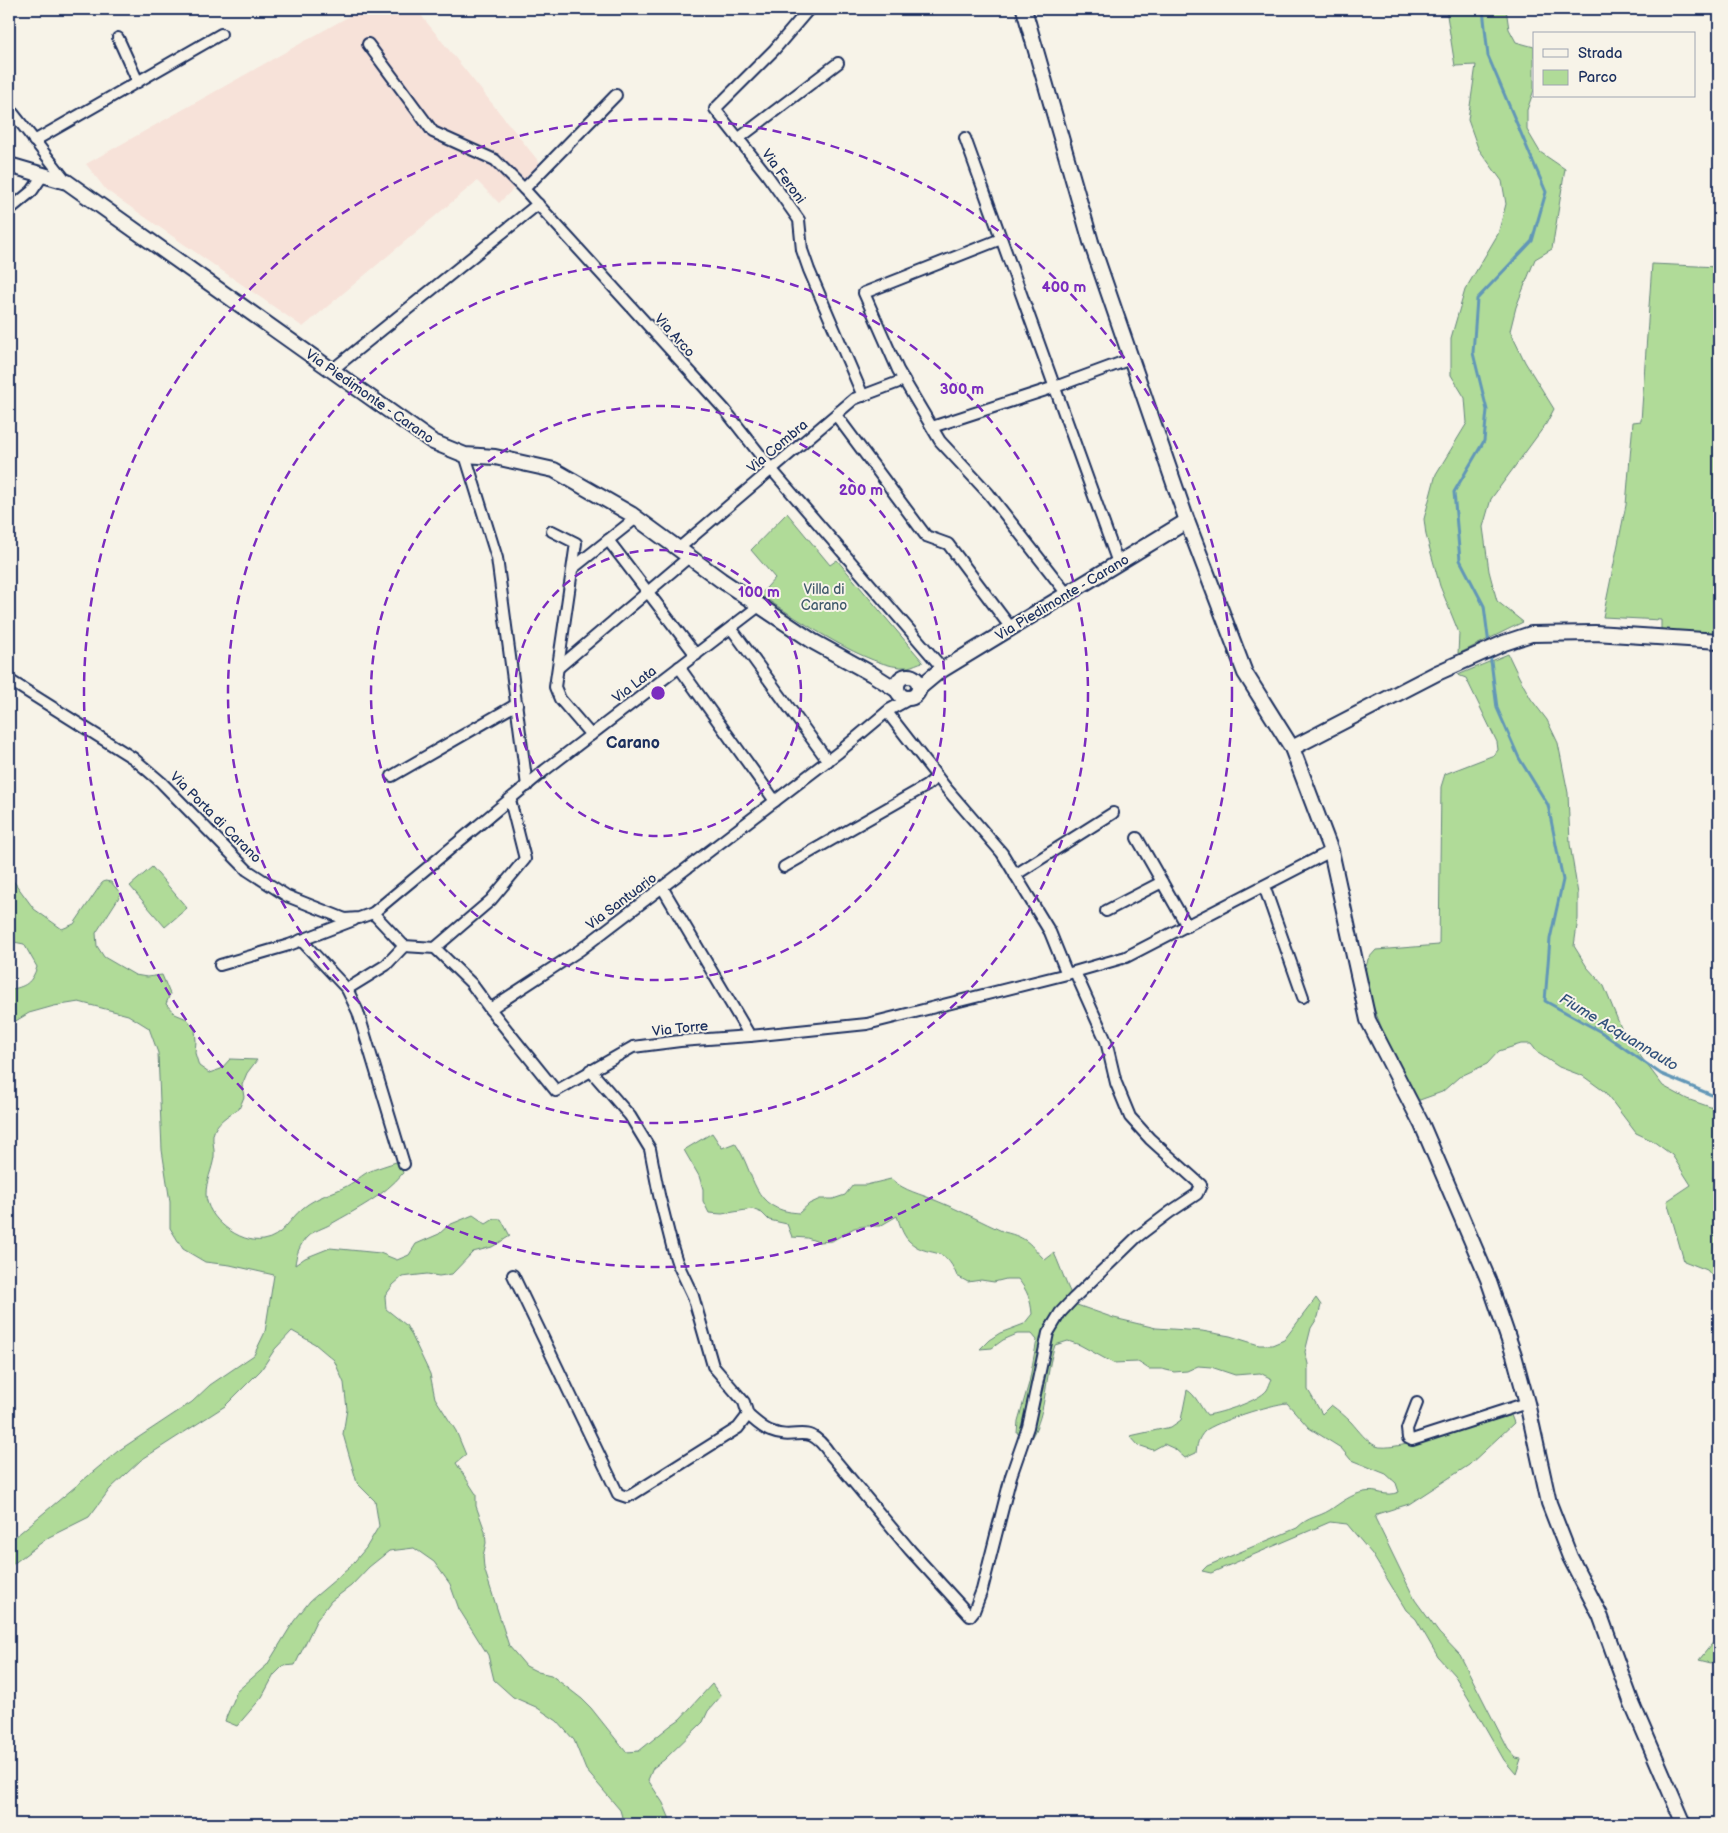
<svg xmlns="http://www.w3.org/2000/svg" width="1728" height="1833" font-family="'Balsamiq Sans',sans-serif">
	<style>
		.built { fill: #f7e2d9 }
		.green { fill: #b0db98; stroke: #66857b }
		.lines { fill: none; stroke-linecap: round; stroke-linejoin: round }
		.stream { stroke: #6297b7; stroke-width: 3 }
		.street-casing { stroke: #1b2f5e; stroke-width: 14 }
		.secondary-casing { stroke: #1b2f5e; stroke-width: 18 }
		.street { stroke: #f7f3e8; stroke-width: 10 }
		.secondary { stroke: #f7f3e8; stroke-width: 14 }
		.ring { fill: none; stroke: #7b2cbf; stroke-width: 2.5; stroke-dasharray: 9 6 }
		.labels { text-anchor: middle; stroke-width: 4; stroke-linejoin: round; paint-order: stroke }
		.street-label { font-size: 14px; fill: #1b2f5e; stroke: #f7f3e8 }
		.park-label { font-size: 14px; fill: #405a6c; stroke: #f7f3e8 }
		.water-label { font-size: 15px; font-style: italic; fill: #33527c; stroke: #f7f3e8 }
		.quarter-label { font-size: 16px; font-weight: bold; fill: #1b2f5e; stroke: #f7f3e8 }
		.centre { fill: #7b2cbf; stroke: #f7f3e8; stroke-width: 2.5 }
		.ring-label { font-size: 15px; text-anchor: middle; font-weight: bold; fill: #7b2cbf; stroke: #f7f3e8; stroke-width: 4; stroke-linejoin: round; paint-order: stroke }
	</style>
	<rect width="100%" height="100%" fill="#f7f3e8"/>
	<filter id="ink" filterUnits="userSpaceOnUse"><feTurbulence type="fractalNoise" baseFrequency=".02" numOctaves="2"/><feDisplacementMap in="SourceGraphic" scale="10" xChannelSelector="R" yChannelSelector="G"/><feConvolveMatrix kernelMatrix="1 2 1 2 8 2 1 2 1" color-interpolation-filters="sRGB"/></filter>
	<g filter="url(#ink)">
		<path class="built" d="M362,9H416L540,163L499,203L477,181L303,327L106,190L86,164Z"/>
		<g class="green">
			<path d="M1446,9H1506L1509,29L1516,42L1534,47V90L1527,110V130L1540,152L1565,169L1552,249L1535,259L1516,307L1510,331L1525,362L1554,409L1546,424L1491,499L1483,527L1489,571L1497,601L1523,622L1458,654L1459,633L1440,586L1426,535L1424,519L1436,474L1467,423L1465,398L1451,375V338L1465,290L1498,234L1506,204L1502,181L1478,148L1468,120L1476,65L1455,66Z"/>
			<path d="M1652,264L1719,267V633L1661,630V620L1603,617L1626,505L1633,422L1641,421Z"/>
			<path d="M787,513L830,565L837,560L923,662C918,663 913,666 908,667C871,671 792,615 760,595L775,578L751,550Z"/>
			<path d="M1508,654L1519,677L1531,699L1547,720L1558,743L1568,793L1570,844L1578,894V919L1574,946L1587,967L1604,986L1623,1033L1663,1086L1687,1099L1719,1110V1284L1707,1270L1684,1261L1667,1201L1691,1185L1672,1155L1653,1141L1636,1133L1605,1092L1583,1076L1559,1067L1538,1053L1531,1044H1521L1499,1051L1487,1064L1459,1077L1442,1092L1417,1101L1388,1044L1373,1006L1364,976L1368,959L1376,950L1439,945L1441,787L1445,774L1494,755L1498,750L1497,742L1466,678L1458,675Z"/>
			<path d="M152,867L187,908L165,927L130,886Z"/>
			<path d="M9,875L34,909L62,929L74,924L102,883L105,881L111,882L121,894L96,933L97,946L104,957L135,975L147,977L162,975L170,994L166,1004L175,1014L187,1019L195,1029L196,1041L195,1053L199,1066L209,1073L221,1069L230,1059L257,1060L247,1073L242,1085L244,1097L239,1109C229,1114 215,1123 213,1135C212,1142 215,1150 214,1157C212,1170 206,1181 206,1194C206,1218 240,1244 263,1240C283,1237 289,1219 303,1208C316,1197 333,1193 347,1186C354,1182 360,1177 366,1173C376,1168 388,1165 399,1161L403,1173C384,1196 357,1209 331,1224C324,1228 313,1231 307,1237C300,1244 296,1255 295,1265L305,1258L330,1248L380,1253L397,1260L409,1255L416,1244L439,1234L449,1225L473,1215L486,1224L494,1219H501L510,1236L492,1247L473,1252L452,1274L439,1276L427,1274L402,1277L393,1285L385,1296L386,1309L406,1325L412,1336L430,1374L435,1398L456,1431L466,1455L456,1463L476,1494V1506L485,1531L486,1543L483,1556L484,1568L509,1646L526,1666L538,1672L551,1675L582,1699L591,1708L626,1752L639,1751L670,1726L680,1719L712,1684L721,1696L708,1711L703,1722L664,1760L653,1768L648,1780L663,1803L672,1824H624L620,1810L586,1770L574,1740L557,1721L536,1707L513,1697L494,1680L488,1655L459,1609L450,1584L434,1562L414,1548L389,1551L369,1567L351,1586L331,1601L316,1621L295,1665L283,1666L274,1675L262,1697L237,1726L225,1721C228,1710 235,1701 236,1692L267,1665L294,1621L310,1601L349,1568L366,1548L379,1526L375,1501L357,1483L343,1434L347,1409L344,1383L334,1360L315,1344L292,1331L275,1349L261,1370L225,1406L141,1460L110,1489L89,1517L49,1537L9,1567V1542L118,1451L192,1402L210,1385L254,1355L265,1332L274,1275L230,1265L205,1262L183,1249L170,1228V1202L162,1150L158,1053L149,1028L128,1015L79,1002L54,1006L29,1013L9,1025V990C26,986 31,984 37,967L24,944L9,941Z"/>
			<path d="M712,1133L722,1148L735,1143C757,1175 750,1210 799,1213L809,1204L820,1199H833L845,1195L853,1185H866L891,1179C906,1192 919,1193 937,1201C960,1210 982,1222 1004,1232C1029,1238 1029,1244 1045,1260L1054,1253C1062,1270 1067,1289 1077,1305L1114,1318L1156,1328L1202,1331L1230,1336L1259,1345H1272L1284,1340L1316,1298L1321,1305L1318,1317L1311,1328L1305,1352L1308,1364V1390L1322,1414L1331,1405C1338,1410 1345,1416 1351,1422C1359,1431 1366,1441 1376,1446C1391,1454 1489,1421 1511,1415L1514,1423L1469,1465L1409,1504L1377,1514L1375,1518L1415,1600L1439,1633L1460,1655L1508,1749L1516,1758L1521,1759L1516,1774L1504,1760L1476,1711L1455,1676L1438,1657L1416,1619L1406,1610L1372,1554L1347,1524L1330,1522L1211,1573L1202,1571L1207,1566L1297,1528C1309,1516 1317,1518 1330,1510C1340,1503 1352,1494 1364,1492C1378,1489 1384,1498 1399,1492L1396,1483L1386,1474L1351,1460L1341,1448L1309,1428L1287,1403C1272,1404 1215,1422 1205,1431C1198,1438 1197,1445 1196,1453L1185,1458L1175,1449L1164,1444L1153,1450L1138,1445L1130,1436L1171,1427L1181,1420L1187,1390C1196,1395 1200,1407 1207,1415C1221,1413 1259,1401 1267,1390C1269,1387 1270,1382 1272,1379L1260,1373L1235,1375L1211,1367L1198,1366L1187,1371L1174,1372L1162,1369H1149L1138,1362L1113,1363L1080,1345L1068,1341L1055,1345C1045,1374 1047,1413 1031,1438L1017,1433L1018,1421L1029,1383L1037,1340L1032,1334H1017L1003,1340L992,1348L980,1349L989,1340L1000,1333L1024,1324L1032,1314C1031,1300 1027,1290 1018,1279H1006L994,1282L981,1280L968,1282L957,1276C944,1242 929,1260 909,1241C902,1234 900,1224 897,1216L880,1226H866L854,1228L832,1241L819,1242L807,1238L792,1237L787,1224L769,1220L762,1213L752,1209L722,1214L709,1213L703,1201V1189L699,1176L684,1150Z"/>
			<path d="M1719,1612V1659L1711,1663L1699,1660L1715,1640Z"/>
		</g>
		<g class="lines">
			<g class="stream">
				<path d="M1483,9L1488,56L1546,192L1532,241L1477,299L1473,353L1487,410L1484,441L1454,492L1460,560L1484,606L1489,645"/>
				<path d="M1490,653L1497,708L1519,758L1548,805L1563,880L1550,939L1545,1001L1601,1032L1661,1074L1719,1098"/>
			</g>
			<defs>
				<g id="street">
					<path d="M809,9L774,50L715,109L767,175L799,220L802,250L809,270L863,396"/>
					<path d="M118,38L138,82"/>
					<path d="M368,44L433,132L495,160L524,189L725,410L772,470L943,669"/>
					<path d="M9,108L67,182"/>
					<path d="M965,138L1118,563"/>
					<path d="M738,139L838,63"/>
					<path d="M34,141L221,34"/>
					<path d="M524,189L616,95"/>
					<path d="M9,210L32,191L43,175"/>
					<path d="M1001,239L864,293L898,370L940,441L989,494L1067,594"/>
					<path d="M332,370L538,204"/>
					<path d="M836,415L926,536L948,544L1011,628"/>
					<path d="M932,427L1055,387L1131,359"/>
					<path d="M465,455L497,558L527,786"/>
					<path d="M552,531L576,543L555,687L560,699L591,735"/>
					<path d="M608,540L696,655"/>
					<path d="M678,549L854,399L904,380"/>
					<path d="M573,568L636,518"/>
					<path d="M731,628L828,761"/>
					<path d="M679,667L775,801"/>
					<path d="M558,668L689,557"/>
					<path d="M9,680L133,758L161,782L247,870L287,896L345,919L359,918L373,913L545,770L759,606"/>
					<path d="M887,712L946,788L1002,853L1050,932L1067,974"/>
					<path d="M392,776L517,704"/>
					<path d="M1137,838L1187,926"/>
					<path d="M784,867L926,786L937,777"/>
					<path d="M1015,875L1113,813"/>
					<path d="M1264,886L1303,997"/>
					<path d="M662,887L750,1036"/>
					<path d="M1106,911L1162,882"/>
					<path d="M373,913L404,946L435,948L471,983L490,1009L580,950L839,752L889,710L911,698"/>
					<path d="M301,940L347,989L358,1012L404,1164"/>
					<path d="M435,948L491,900L525,859L510,800"/>
					<path d="M220,965L289,945L354,920"/>
					<path d="M347,989L386,965L404,946"/>
					<path d="M490,1009L556,1091L633,1047L680,1041L750,1036L867,1024L1067,974L1126,957L1331,851"/>
					<path d="M590,1070L630,1116L650,1149L659,1195L672,1246L677,1262L693,1296L713,1366L744,1402L748,1415"/>
					<path d="M513,1275L618,1494L627,1497L633,1494L738,1428L748,1415C754,1420 762,1428 770,1431C799,1443 806,1419 830,1454L910,1550L970,1616L974,1611L982,1590L1011,1476L1028,1427L1048,1333L1060,1313L1074,1298L1137,1237L1170,1212L1197,1194L1201,1185L1150,1139L1130,1117L1116,1083L1106,1041L1075,972"/>
					<path d="M1417,1403L1407,1429L1408,1438L1412,1440L1527,1403"/>
				</g>
				<g id="secondary">
					<path d="M1024,9L1091,242L1187,521L1245,673L1292,748L1331,851L1368,1020L1422,1125L1488,1279L1514,1355L1527,1403L1549,1503L1570,1557L1600,1615L1631,1701L1684,1824"/>
					<path d="M9,165L67,182L433,442L465,455L495,457L554,470L631,514L721,580L814,642L872,674L897,690"/>
					<circle cx="908" cy="687" r="11"/>
					<path d="M919,688L937,673L1187,521"/>
					<path d="M1292,748L1437,673L1504,643L1531,634L1595,633L1719,641"/>
				</g>
			</defs>
			<use href="#street" class="street-casing"/>
			<use href="#secondary" class="secondary-casing"/>
			<use href="#street" class="street"/>
			<use href="#secondary" class="secondary"/>
		</g>
	</g>
	<g class="ring">
		<circle cx="658" cy="693" r="143"/>
		<circle cx="658" cy="693" r="287"/>
		<circle cx="658" cy="693" r="430"/>
		<circle cx="658" cy="693" r="574"/>
	</g>
	<g class="labels">
		<g class="street-label">
			<text transform="translate(784 176) rotate(54)" y="5">Via Feroni</text>
			<text transform="translate(675 335) rotate(48)" y="5">Via Arco</text>
			<text transform="translate(370 396) rotate(35)" y="5">Via Piedimonte - Carano</text>
			<text transform="translate(777 446) rotate(-40)" y="5">Via Combra</text>
			<text transform="translate(1062 597) rotate(-31)" y="5">Via Piedimonte - Carano</text>
			<text transform="translate(634 684) rotate(-37)" y="5">Via Lata</text>
			<text transform="translate(216 817) rotate(45)" y="5">Via Porta di Carano</text>
			<text transform="translate(621 901) rotate(-37)" y="5">Via Santuario</text>
			<text transform="translate(680 1028) rotate(-6)" y="5">Via Torre</text>
		</g>
		<g class="park-label">
			<text x="824" y="594">Villa di<tspan x="824" dy="16">Carano</tspan></text>
		</g>
		<g class="water-label">
			<text transform="translate(1619 1032) rotate(31)" y="5">Fiume Acquannauto</text>
		</g>
		<g class="quarter-label">
			<text x="633" y="748">Carano</text>
		</g>
	</g>
	<circle cx="658" cy="693" r="8" class="centre"/>
	<g class="ring-label">
		<text x="1064" y="292">400 m</text>
		<text x="962" y="394">300 m</text>
		<text x="861" y="495">200 m</text>
		<text x="759" y="597">100 m</text>
	</g>
	<rect width="1728" height="1833" fill="none" stroke="#f7f3e8" stroke-width="30"/>
	<rect x="15" y="15" width="1698" height="1803" fill="none" stroke="#1b2f5e" stroke-width="2" filter="url(#ink)"/>
	<rect x="1533" y="32" width="162" height="65" fill="#f7f3e8" stroke="#9fa5b1"/>
	<rect x="1543" y="49" width="25" height="8" fill="#f7f3e8" stroke="#9fa5b1"/>
	<text x="1578" y="58" font-size="15" fill="#1b2f5e">Strada</text>
	<rect x="1543" y="70" width="25" height="15" fill="#b0db98" stroke="#9fa5b1"/>
	<text x="1578" y="82" font-size="15" fill="#1b2f5e">Parco</text>
</svg>
